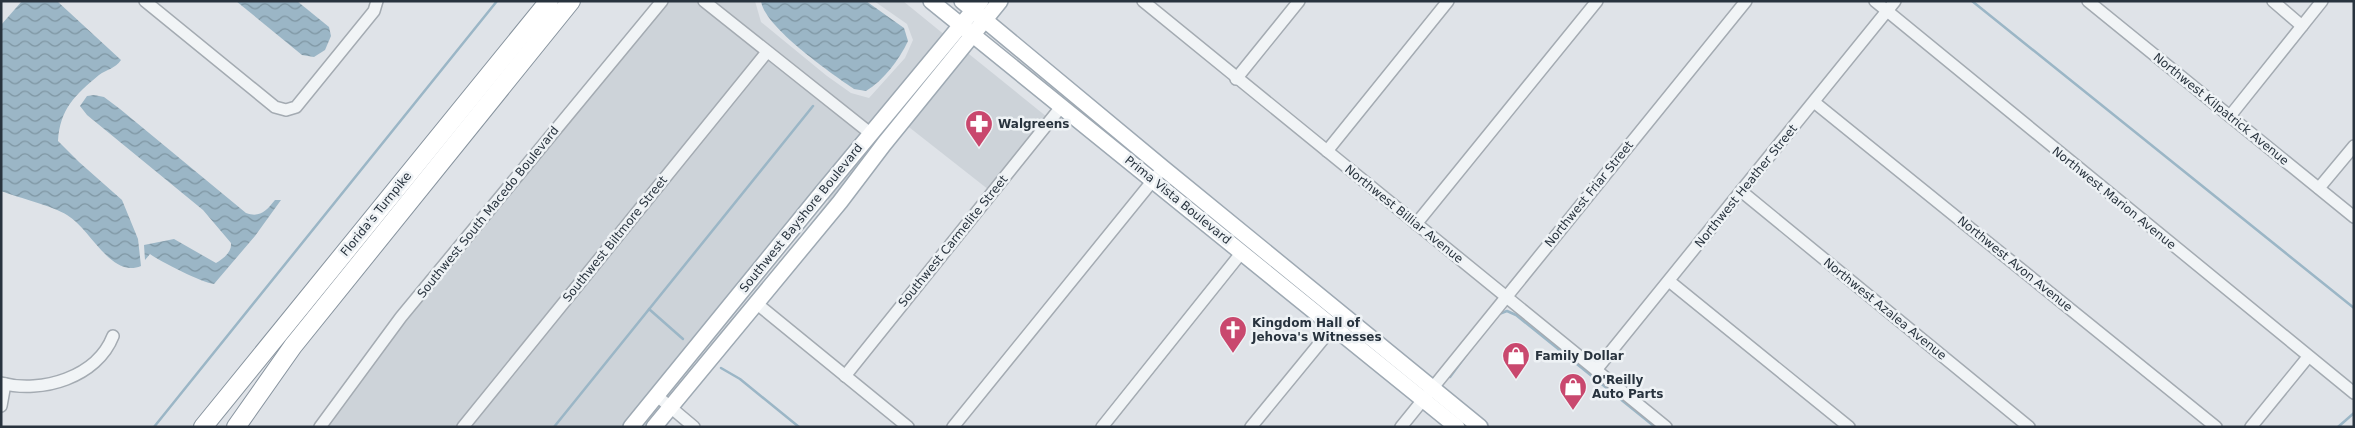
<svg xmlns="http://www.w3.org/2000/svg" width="2355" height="428" font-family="'DejaVu Sans',sans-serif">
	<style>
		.built { fill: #cdd3d9 }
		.water { fill: url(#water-waves) }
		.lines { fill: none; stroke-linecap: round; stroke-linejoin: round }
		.stream { stroke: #9bb6c6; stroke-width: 2.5 }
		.minor-casing { stroke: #a4abb2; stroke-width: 14 }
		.major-casing { stroke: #9ea9b3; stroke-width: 18 }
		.highway-casing { stroke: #87939e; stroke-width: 20 }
		.minor { stroke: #f1f4f6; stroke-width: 11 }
		.major { stroke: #fff; stroke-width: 15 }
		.highway { stroke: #fff; stroke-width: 18 }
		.labels { text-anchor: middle; stroke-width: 5; stroke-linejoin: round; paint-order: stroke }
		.street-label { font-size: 12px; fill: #28333e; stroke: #eef2f5 }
		.poi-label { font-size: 12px; font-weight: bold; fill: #28333e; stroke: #eef2f5; text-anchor: start }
	</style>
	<defs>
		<pattern id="water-waves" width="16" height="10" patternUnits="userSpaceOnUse" patternTransform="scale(1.25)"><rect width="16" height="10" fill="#9bb6c6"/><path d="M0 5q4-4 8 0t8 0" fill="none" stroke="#7e95a2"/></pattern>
	</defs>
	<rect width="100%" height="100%" fill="#dfe3e8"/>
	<g class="built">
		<path d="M657,1H755L761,22L827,76L851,93L869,98L905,58L913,40L907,24L874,1H903L946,36L625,427H325L352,389L655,10Z"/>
		<path d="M952,41L958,45L796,244L828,201L830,188Z"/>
		<path d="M964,50L1047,117L989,190L905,124Z"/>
	</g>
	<g class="water">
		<path d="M22,1H57L121,60C115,69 107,69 99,75C75,95 60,109 58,141L79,162L122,200L138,239L141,266C111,279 90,228 67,215C53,206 19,198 1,191V25Z"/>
		<path d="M236,1H297L329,27L331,36L325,50L314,57L302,55Z"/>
		<path d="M761,1H866L904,28L908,41C899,60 884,80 866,91L854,89C832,74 764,27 761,1Z"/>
		<path d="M94,95L104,97L120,109L246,213C260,218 266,211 275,200H281L255,236L214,284C203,283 159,261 150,254L145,260L144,245L174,239L216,263C223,259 232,252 231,243L203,210L87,115L80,106L87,96Z"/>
	</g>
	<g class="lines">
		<g class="stream">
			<path d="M1972,1L2354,308"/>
			<path d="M649,309L683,339"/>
			<path d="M1499,314L1507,311L1516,315L1655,427"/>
			<path d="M721,368L740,379L799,427"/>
			<path d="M1450,377L1467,354"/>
			<path d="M154,427L497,1"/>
			<path d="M554,427L813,106"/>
			<path d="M2338,427L2354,413"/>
		</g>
		<defs>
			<g id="minor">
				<path d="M145,1L275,107L286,110L296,107L374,11L377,1"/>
				<path d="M704,1L870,133"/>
				<path d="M1143,1L1666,427"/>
				<path d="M1875,1L2354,393"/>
				<path d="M2088,1L2354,217"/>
				<path d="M2273,1L2302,26"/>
				<path d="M1236,79L1299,1"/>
				<path d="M1814,102L2216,427"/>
				<path d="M2230,116L2322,1"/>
				<path d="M1327,151L1448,1"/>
				<path d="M2319,188L2354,146"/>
				<path d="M1741,191L2029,427"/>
				<path d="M1416,224L1597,1"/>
				<path d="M1669,281L1849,427"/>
				<path d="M756,303L908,427"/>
				<path d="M1596,370L1895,1"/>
				<path d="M845,376L1061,107"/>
				<path d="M1,383C42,394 97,377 113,336"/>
				<path d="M656,395L694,427"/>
				<path d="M1,406L5,384"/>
				<path d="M320,427L401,317L662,1"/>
				<path d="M463,427L767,52"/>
				<path d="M953,427L1163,168"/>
				<path d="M1102,427L1242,252"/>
				<path d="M1251,427L1333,327"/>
				<path d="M1401,427L1746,1"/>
				<path d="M2251,427L2308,357"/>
			</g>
			<g id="major">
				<path d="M931,1L1457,427"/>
				<path d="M962,1L1163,168L1480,427"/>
				<path d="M631,427L820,195L981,1"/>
				<path d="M654,427L840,202L884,144L1000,1"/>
			</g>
			<g id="highway">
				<path d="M203,427L549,1"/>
				<path d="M236,427L293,346L571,1"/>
			</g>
		</defs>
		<use href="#minor" class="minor-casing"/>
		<use href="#major" class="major-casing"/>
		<use href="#highway" class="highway-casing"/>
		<use href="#minor" class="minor"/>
		<use href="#major" class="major"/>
		<use href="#highway" class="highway"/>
	</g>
	<defs>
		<symbol id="pharmacy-pin" viewBox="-11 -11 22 30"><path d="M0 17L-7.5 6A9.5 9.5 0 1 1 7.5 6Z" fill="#c9486e" stroke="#eef2f5"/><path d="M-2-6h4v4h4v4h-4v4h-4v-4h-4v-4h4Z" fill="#fff"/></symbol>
		<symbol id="church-pin" viewBox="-11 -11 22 30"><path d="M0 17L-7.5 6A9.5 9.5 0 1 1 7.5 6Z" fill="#c9486e" stroke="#eef2f5"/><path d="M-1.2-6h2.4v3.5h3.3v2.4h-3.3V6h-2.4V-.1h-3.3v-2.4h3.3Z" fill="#fff"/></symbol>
		<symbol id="shop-pin" viewBox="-11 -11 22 30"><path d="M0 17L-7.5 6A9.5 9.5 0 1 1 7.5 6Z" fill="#c9486e" stroke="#eef2f5"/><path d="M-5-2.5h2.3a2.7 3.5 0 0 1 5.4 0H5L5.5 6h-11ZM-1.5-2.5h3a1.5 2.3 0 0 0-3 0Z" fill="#fff"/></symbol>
	</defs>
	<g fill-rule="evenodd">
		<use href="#pharmacy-pin" x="963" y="108" width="32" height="43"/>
		<use href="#church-pin" x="1217" y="314" width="32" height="43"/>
		<use href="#shop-pin" x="1500" y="340" width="32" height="43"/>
		<use href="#shop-pin" x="1557" y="371" width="32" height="43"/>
	</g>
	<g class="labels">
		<g class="street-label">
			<text transform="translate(2221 109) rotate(39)" y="4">Northwest Kilpatrick Avenue</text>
			<text transform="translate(1746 186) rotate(-51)" y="4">Northwest Heather Street</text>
			<text transform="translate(1589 194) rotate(-51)" y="4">Northwest Friar Street</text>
			<text transform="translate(2114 198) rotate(39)" y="4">Northwest Marion Avenue</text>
			<text transform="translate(1178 200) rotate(39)" y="4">Prima Vista Boulevard</text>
			<text transform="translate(488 212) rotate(-51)" y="4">Southwest South Macedo Boulevard</text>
			<text transform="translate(376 214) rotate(-51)" y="4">Florida's Turnpike</text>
			<text transform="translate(1404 214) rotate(39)" y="4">Northwest Billiar Avenue</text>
			<text transform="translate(801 218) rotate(-51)" y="4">Southwest Bayshore Boulevard</text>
			<text transform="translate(615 239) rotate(-51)" y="4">Southwest Biltmore Street</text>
			<text transform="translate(953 241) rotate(-51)" y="4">Southwest Carmelite Street</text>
			<text transform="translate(2015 264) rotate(39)" y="4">Northwest Avon Avenue</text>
			<text transform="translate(1885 309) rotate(39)" y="4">Northwest Azalea Avenue</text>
		</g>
		<g class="poi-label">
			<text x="998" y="128">Walgreens</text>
			<text x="1252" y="327">Kingdom Hall of<tspan x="1252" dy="14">Jehova's Witnesses</tspan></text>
			<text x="1535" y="360">Family Dollar</text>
			<text x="1592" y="384">O'Reilly<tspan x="1592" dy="14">Auto Parts</tspan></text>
		</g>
	</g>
	<rect width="2355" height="428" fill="none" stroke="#28333e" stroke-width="5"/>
</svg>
